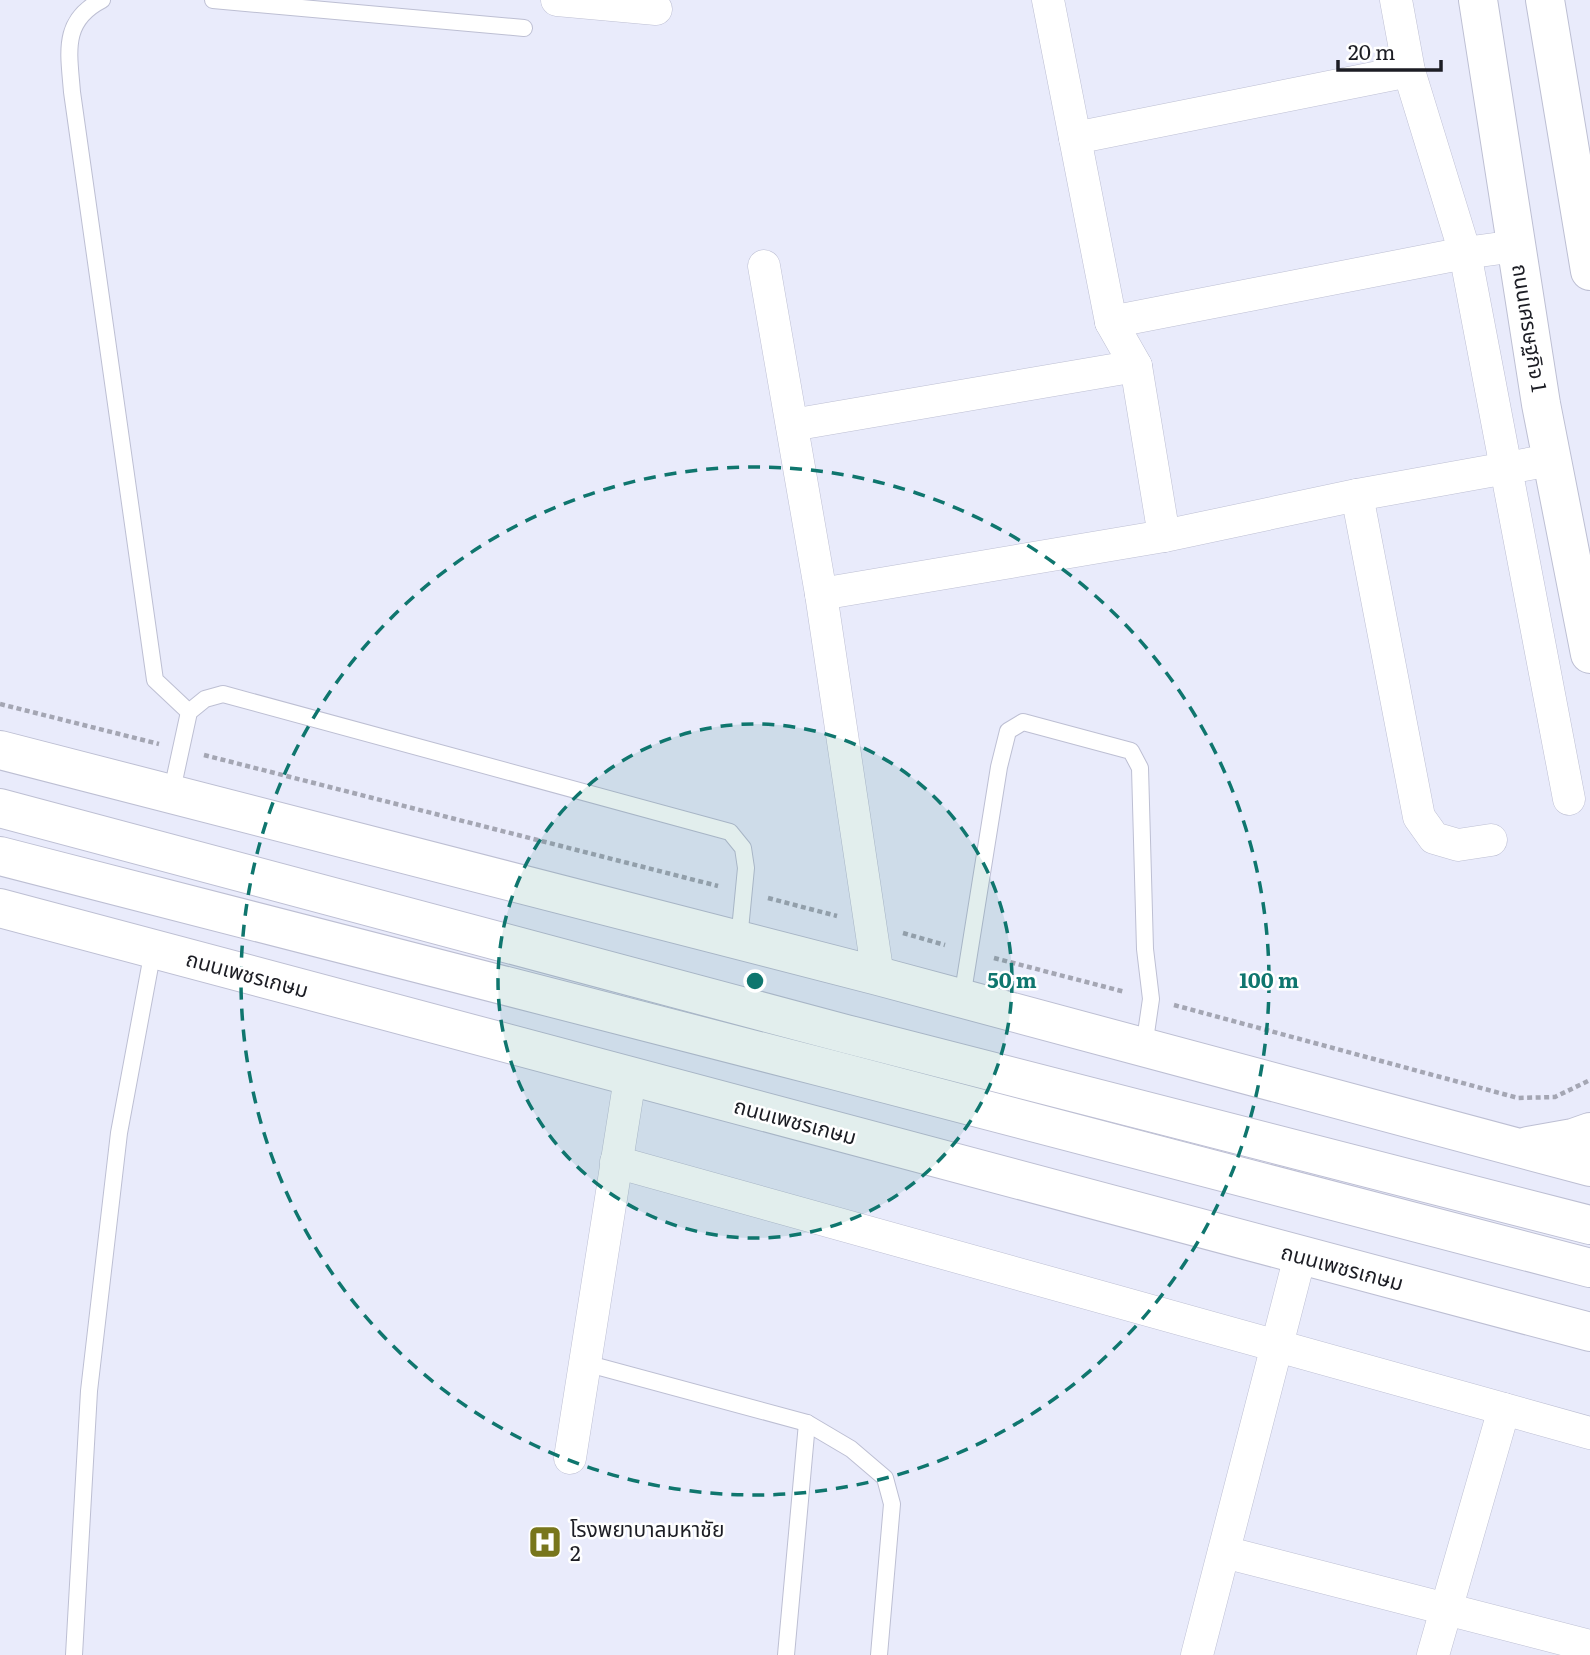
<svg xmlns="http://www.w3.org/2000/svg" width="1590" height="1655" font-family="Literata,'Noto Sans Thai',serif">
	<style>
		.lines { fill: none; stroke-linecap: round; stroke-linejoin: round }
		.lane-casing { stroke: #bdbfd3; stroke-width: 18 }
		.street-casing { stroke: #bdbfd3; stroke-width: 33 }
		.secondary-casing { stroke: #bdbfd3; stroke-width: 40 }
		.primary-casing { stroke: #bdbfd3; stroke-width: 40 }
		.path { stroke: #a4a6b3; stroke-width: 4.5; stroke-dasharray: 5 3.5; stroke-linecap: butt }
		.lane { stroke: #fff; stroke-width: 16 }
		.street { stroke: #fff; stroke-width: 32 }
		.secondary { stroke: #fff; stroke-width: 38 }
		.primary { stroke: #fff; stroke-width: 38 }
		.ring { fill: none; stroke: #0f766e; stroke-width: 3.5; stroke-dasharray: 12 9 }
		.labels { text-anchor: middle; stroke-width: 5; stroke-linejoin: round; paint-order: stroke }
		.street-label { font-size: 21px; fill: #1c1d24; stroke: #fff }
		.poi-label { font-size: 21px; fill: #1c1d24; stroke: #fff; text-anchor: start }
		.centre { fill: #0f766e; stroke: #fff; stroke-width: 3.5 }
		.ring-label { font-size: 21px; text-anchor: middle; font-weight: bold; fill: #0f766e; stroke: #fff; stroke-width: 5; stroke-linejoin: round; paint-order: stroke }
	</style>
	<rect width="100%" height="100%" fill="#e9ebfb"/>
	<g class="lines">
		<defs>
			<g id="lane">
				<path d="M102,0C61,21 69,53 72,92L155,680L189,712"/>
				<path d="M213,0L524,28"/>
				<path d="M171,795L189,712L205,699L223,694L730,832L743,848L746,868L739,940"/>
				<path d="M962,998L999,767L1008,731L1023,722L1131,751L1140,768L1145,949L1151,999L1144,1047"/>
				<path d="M585,1363L807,1423L851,1449L885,1478L892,1504L879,1655"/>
				<path d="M74,1655L89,1391L119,1133L153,950"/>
				<path d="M786,1655L807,1423"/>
			</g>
			<g id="street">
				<path d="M557,0L656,9"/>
				<path d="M1396,0L1409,71L1465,253L1569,799"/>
				<path d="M1075,138L1409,71"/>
				<path d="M764,266L821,594L878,976"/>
				<path d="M1111,322L1465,253L1516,246"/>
				<path d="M792,425L1136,366"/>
				<path d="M1357,495L1419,817L1434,838L1458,845L1491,840"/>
				<path d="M1164,536L1357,495L1551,460"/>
				<path d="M821,594L1164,536L1136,366L1111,322L1048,0"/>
				<path d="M616,1162L1590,1433"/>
				<path d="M570,1458L630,1078"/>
				<path d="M1224,1552L1590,1646"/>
				<path d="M1197,1655L1300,1256"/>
				<path d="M1433,1655L1504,1409"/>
			</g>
			<g id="secondary">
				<path d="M1478,0L1541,404L1590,654"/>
				<path d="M1545,0L1590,271"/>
			</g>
			<g id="primary">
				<path d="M0,750L878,976L1590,1167"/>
				<path d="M0,808L846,1034L1590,1225"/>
				<path d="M0,856L837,1071L1590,1268"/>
				<path d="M0,908L1590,1332"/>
				<path d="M1528,1146L1573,1138L1590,1132"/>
			</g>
		</defs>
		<use href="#lane" class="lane-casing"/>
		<use href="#street" class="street-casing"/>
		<use href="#secondary" class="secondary-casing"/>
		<use href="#primary" class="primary-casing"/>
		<g class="path">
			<path d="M0,704L159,744"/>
			<path d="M204,755L718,886"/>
			<path d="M768,898L837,916"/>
			<path d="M903,933L945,945"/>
			<path d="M994,958L1125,992"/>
			<path d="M1174,1005L1518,1098L1555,1097L1590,1080"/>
		</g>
		<use href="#lane" class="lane"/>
		<use href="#street" class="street"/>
		<use href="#secondary" class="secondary"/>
		<use href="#primary" class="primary"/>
	</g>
	<circle cx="755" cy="981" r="257" fill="#0f766e" fill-opacity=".12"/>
	<g class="ring">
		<circle cx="755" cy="981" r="257"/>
		<circle cx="755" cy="981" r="514"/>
	</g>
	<defs>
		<symbol id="hospital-square" viewBox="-11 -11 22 22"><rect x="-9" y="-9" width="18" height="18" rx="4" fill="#78761c" stroke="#fff"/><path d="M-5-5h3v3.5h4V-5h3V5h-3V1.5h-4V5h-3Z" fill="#fff"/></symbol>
	</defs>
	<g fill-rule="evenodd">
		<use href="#hospital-square" x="526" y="1523" width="38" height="38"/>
	</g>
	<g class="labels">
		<g class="street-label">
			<text transform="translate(1529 328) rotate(81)" y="7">ถนนเศรษฐกิจ 1</text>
			<text transform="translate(247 975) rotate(15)" y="7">ถนนเพชรเกษม</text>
			<text transform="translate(795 1122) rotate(15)" y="7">ถนนเพชรเกษม</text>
			<text transform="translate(1342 1268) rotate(15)" y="7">ถนนเพชรเกษม</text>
		</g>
		<g class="poi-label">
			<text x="570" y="1537">โรงพยาบาลมหาชัย<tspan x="570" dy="24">2</tspan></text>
		</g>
	</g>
	<circle cx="755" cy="981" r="10" class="centre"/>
	<g class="ring-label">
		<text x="1012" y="988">50 m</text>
		<text x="1269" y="988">100 m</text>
	</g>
	<path d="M1338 60v10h103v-10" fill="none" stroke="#1c1d24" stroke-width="3.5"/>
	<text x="1348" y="60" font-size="21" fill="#1c1d24" stroke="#ffffff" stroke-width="5" paint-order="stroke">20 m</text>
</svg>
